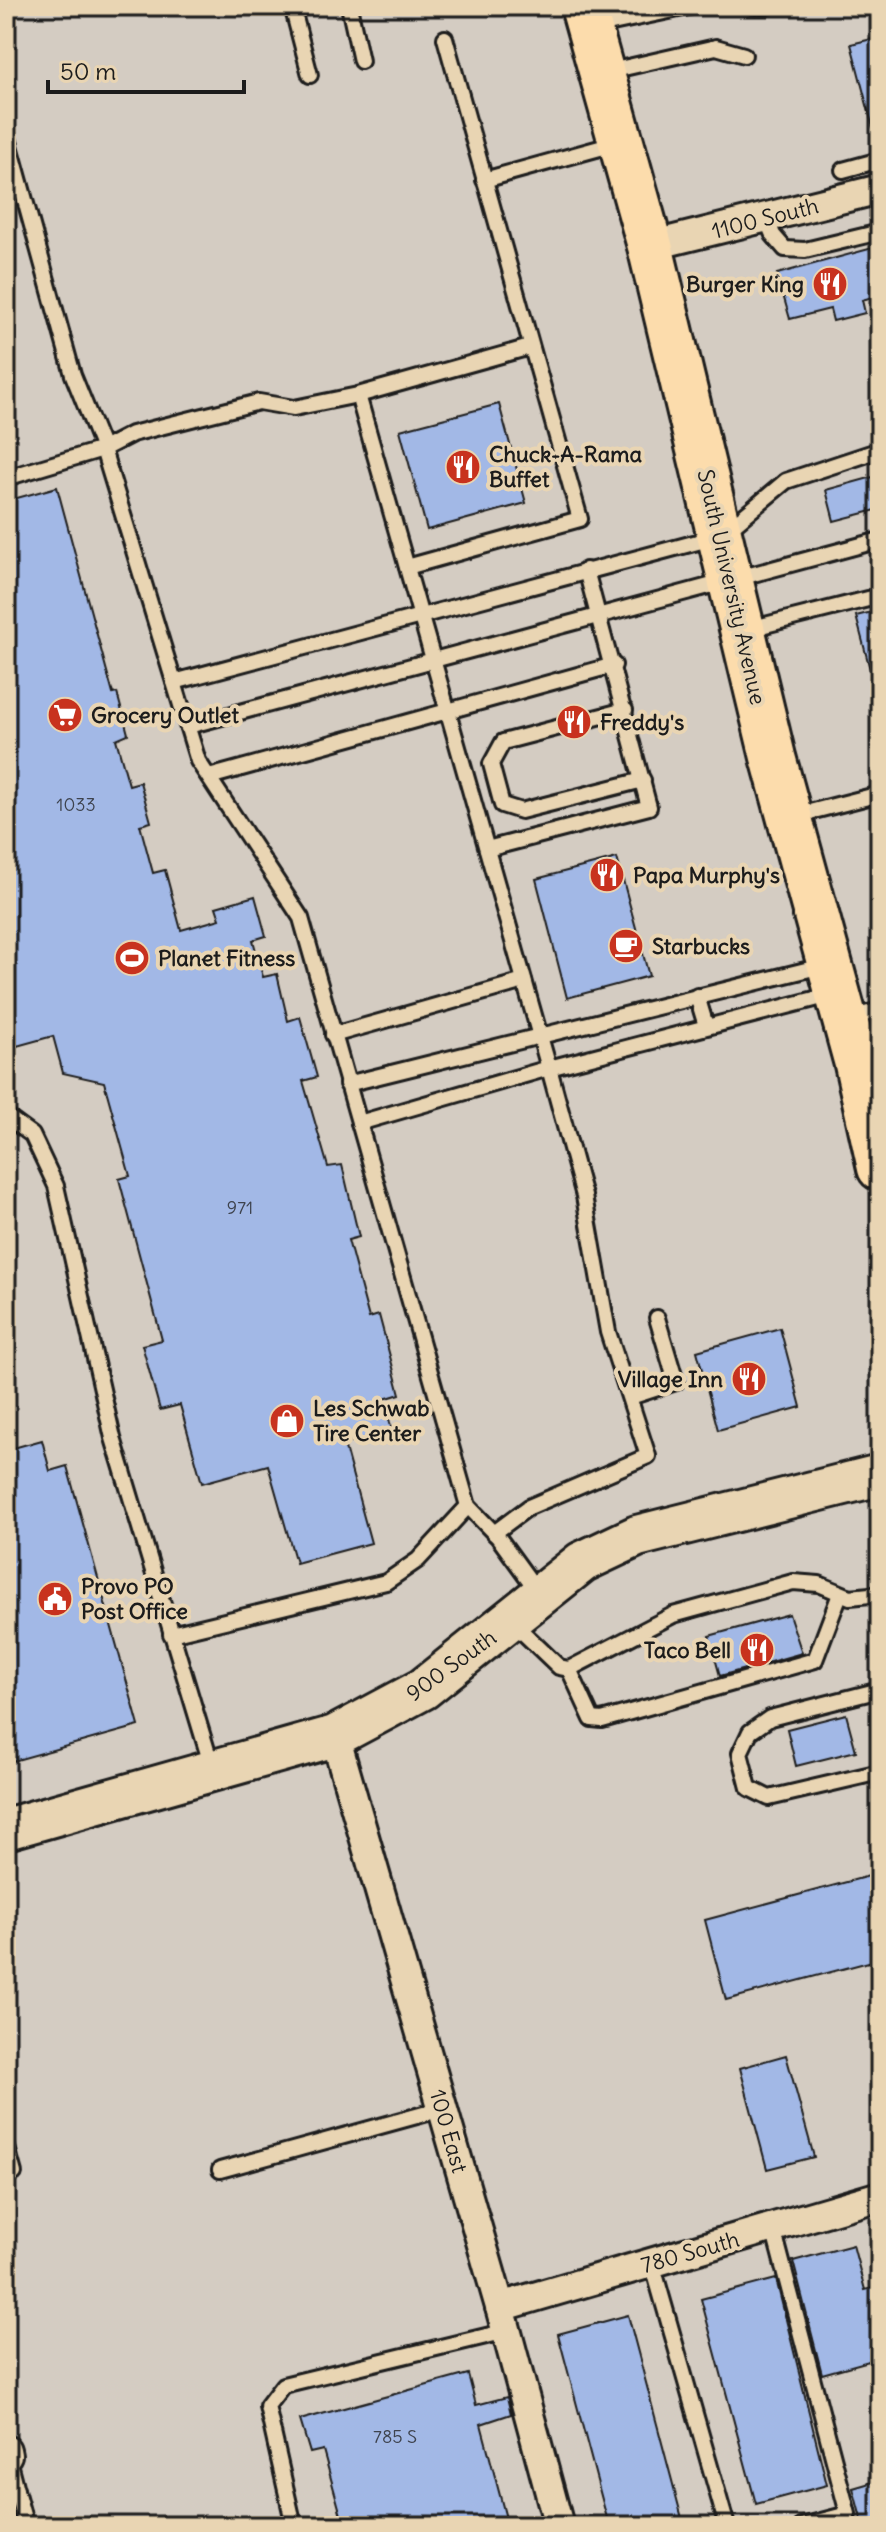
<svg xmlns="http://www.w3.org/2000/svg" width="886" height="2532" font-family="Delius,sans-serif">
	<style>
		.built { fill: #d4ccc2 }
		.building { fill: #a2b8e6; stroke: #1c1c1c; stroke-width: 2 }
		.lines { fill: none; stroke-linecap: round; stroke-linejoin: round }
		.lane-casing { stroke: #1c1c1c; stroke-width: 20 }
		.street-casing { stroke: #1c1c1c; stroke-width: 34 }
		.secondary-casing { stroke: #1c1c1c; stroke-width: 46 }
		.highway-casing { stroke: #1c1c1c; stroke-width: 50 }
		.lane { stroke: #e9d5b3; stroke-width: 14 }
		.street { stroke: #e9d5b3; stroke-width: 28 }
		.secondary { stroke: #e9d5b3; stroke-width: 40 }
		.highway { stroke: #fcdcac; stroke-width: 44 }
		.labels { text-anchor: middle; stroke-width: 8; stroke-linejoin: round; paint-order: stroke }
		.number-label { font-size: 18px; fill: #3e434e }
		.street-label { font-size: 22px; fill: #1c1c1c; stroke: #e9d5b3 }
		.poi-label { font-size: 22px; font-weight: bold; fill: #1c1c1c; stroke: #e9d5b3; text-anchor: start }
	</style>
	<rect width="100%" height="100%" fill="#e9d5b3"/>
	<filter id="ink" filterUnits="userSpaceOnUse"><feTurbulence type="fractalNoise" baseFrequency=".0125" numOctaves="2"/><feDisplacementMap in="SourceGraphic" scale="16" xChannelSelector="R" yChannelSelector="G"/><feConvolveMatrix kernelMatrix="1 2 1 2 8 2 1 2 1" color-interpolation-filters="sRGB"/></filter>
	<g filter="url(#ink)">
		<rect class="built" x="6" y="6" width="874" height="2520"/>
		<g class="building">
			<path d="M880,37V128H873L851,44Z"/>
			<path d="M880,246V295L862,300L865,313L833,321L830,309L790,319L777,274Z"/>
			<path d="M499,404L526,503L427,530L400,430Z"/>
			<path d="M880,475V509L834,521L826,490Z"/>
			<path d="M57,487L113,694L117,693L128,734L116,739L121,757L129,785L140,782L151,822L140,825L153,873L165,870L181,930L220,919L216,907L255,896L266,936L253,940L263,977L277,974L288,1021L300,1017L317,1077L303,1081L328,1167L342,1165L359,1237L348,1240L369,1318L379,1315L400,1394L384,1399L392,1431L344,1444L371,1543L296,1563L268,1465L202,1483L180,1405L160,1410L142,1345L162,1340L119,1179L130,1176L104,1082L63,1073L53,1036L6,1049V501Z"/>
			<path d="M880,610V680L873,681L856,616Z"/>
			<path d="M617,858L649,976L567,998L536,879Z"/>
			<path d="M780,1328L801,1407L718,1430L697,1351Z"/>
			<path d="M42,1440L50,1471L67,1466L139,1726L6,1763V1450Z"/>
			<path d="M789,1614L802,1653L720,1676L709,1636Z"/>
			<path d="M846,1714L856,1751L796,1766L787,1729Z"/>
			<path d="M880,1873V1959L726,2000L705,1920Z"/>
			<path d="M786,2055L814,2157L767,2169L740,2068Z"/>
			<path d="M853,2245L865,2290L880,2286V2358L822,2374L793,2261Z"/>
			<path d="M776,2279L827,2485L756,2504L701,2299Z"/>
			<path d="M628,2315L684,2526H609L558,2334Z"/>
			<path d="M468,2374L476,2405L507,2397L511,2414L481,2424L508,2526H344L323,2450L310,2453L300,2420Z"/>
			<path d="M880,2480V2526H863L853,2488Z"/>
		</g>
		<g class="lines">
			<defs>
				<g id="lane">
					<path d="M292,6L310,75"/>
					<path d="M349,6L361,61"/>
					<path d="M752,6H768"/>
					<path d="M593,27L693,6"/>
					<path d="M606,72L716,47L744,55"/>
					<path d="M6,131L73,375L103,449L198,761L301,918L468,1506L498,1537L538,1592"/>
					<path d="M843,170L880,160"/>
					<path d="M484,180L618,143"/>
					<path d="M766,218L773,235L785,249L805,250L880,232"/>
					<path d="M358,395L549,1068L584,1196L608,1332L648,1456L529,1507L494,1533"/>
					<path d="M6,478L103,449L132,434L259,402L294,408L358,395L530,347"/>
					<path d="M407,567L580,519L445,38"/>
					<path d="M749,629L880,596"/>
					<path d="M174,682L720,536L786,481L880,450"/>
					<path d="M625,710L503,742L491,764L502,805L521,811L643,780"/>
					<path d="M188,726L880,540"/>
					<path d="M209,777L614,665"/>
					<path d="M794,816L880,794"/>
					<path d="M487,849L649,807L586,570"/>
					<path d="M697,996L706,1026"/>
					<path d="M850,1018L880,1010"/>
					<path d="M333,1035L524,981"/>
					<path d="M347,1084L826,965"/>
					<path d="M6,1116L32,1135L56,1186L113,1438L212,1767"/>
					<path d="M359,1123L549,1068L834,994"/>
					<path d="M630,1397L676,1382L657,1318"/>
					<path d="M511,1621L559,1667L569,1669L673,1615L793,1582L819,1584L850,1597L880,1594"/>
					<path d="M171,1634L386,1582L418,1560L468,1506"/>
					<path d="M569,1669L592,1719L602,1720L815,1660L840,1594"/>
					<path d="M880,1690L770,1718L750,1732L740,1753L749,1788L769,1798L880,1772"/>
					<path d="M6,2144L14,2173L6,2175"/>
					<path d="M220,2170L442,2109"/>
					<path d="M773,2228L848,2514L802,2526"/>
					<path d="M652,2263L727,2526"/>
					<path d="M7,2455L16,2490"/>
					<path d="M6,2493L16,2490L26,2526"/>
					<path d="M294,2526L267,2406L283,2385L507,2331"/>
				</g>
				<g id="street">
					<path d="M650,246L880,189"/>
					<path d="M335,1736L500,2307L559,2526"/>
					<path d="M500,2307L880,2196"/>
					<path d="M6,2450L7,2455"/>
				</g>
				<path id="secondary" d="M6,1829L335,1736L423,1689L582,1562L637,1536L880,1475"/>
				<path id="highway" d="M583,6L650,246L773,757L857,1064L880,1168"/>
			</defs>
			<use href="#lane" class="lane-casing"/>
			<use href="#street" class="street-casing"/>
			<use href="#secondary" class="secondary-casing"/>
			<use href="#highway" class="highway-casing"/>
			<use href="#lane" class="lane"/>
			<use href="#street" class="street"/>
			<use href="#secondary" class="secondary"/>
			<use href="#highway" class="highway"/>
		</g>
	</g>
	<defs>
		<symbol id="restaurant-disc" viewBox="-11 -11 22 22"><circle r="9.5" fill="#c8321e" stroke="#e9d5b3"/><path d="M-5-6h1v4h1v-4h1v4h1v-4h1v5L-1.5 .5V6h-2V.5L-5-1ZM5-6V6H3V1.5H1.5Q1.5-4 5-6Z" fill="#fff"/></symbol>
		<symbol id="supermarket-disc" viewBox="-11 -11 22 22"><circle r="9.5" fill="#c8321e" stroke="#e9d5b3"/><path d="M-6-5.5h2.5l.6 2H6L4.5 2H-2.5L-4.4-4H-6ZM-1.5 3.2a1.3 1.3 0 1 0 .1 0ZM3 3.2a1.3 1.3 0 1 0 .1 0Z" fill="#fff"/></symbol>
		<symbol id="cafe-disc" viewBox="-11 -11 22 22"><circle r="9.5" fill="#c8321e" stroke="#e9d5b3"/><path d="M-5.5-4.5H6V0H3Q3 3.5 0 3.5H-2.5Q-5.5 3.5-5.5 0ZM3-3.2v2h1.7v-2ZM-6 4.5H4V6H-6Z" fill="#fff"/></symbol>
		<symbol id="stadium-disc" viewBox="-11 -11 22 22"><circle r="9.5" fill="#c8321e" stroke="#e9d5b3"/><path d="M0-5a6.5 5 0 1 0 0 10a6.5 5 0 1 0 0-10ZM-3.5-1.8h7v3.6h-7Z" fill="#fff"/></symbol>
		<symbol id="shop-disc" viewBox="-11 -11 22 22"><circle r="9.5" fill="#c8321e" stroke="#e9d5b3"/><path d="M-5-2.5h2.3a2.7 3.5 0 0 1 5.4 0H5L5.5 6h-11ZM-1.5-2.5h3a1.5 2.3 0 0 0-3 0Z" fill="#fff"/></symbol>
		<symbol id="civic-disc" viewBox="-11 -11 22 22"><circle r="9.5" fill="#c8321e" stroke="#e9d5b3"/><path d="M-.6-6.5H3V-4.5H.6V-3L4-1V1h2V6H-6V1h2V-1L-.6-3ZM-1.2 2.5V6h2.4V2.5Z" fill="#fff"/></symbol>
	</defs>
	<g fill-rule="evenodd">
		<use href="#restaurant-disc" x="810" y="264" width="40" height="40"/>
		<use href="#restaurant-disc" x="443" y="447" width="40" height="40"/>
		<use href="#supermarket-disc" x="45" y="695" width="40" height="40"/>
		<use href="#restaurant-disc" x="554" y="702" width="40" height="40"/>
		<use href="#restaurant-disc" x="587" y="855" width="40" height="40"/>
		<use href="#cafe-disc" x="606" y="926" width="40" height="40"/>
		<use href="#stadium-disc" x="112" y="938" width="40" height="40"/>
		<use href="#restaurant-disc" x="729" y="1359" width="40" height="40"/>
		<use href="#shop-disc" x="267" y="1401" width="40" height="40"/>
		<use href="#civic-disc" x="35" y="1579" width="40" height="40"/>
		<use href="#restaurant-disc" x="737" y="1630" width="40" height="40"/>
	</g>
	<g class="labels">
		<g class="number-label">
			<text x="76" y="811">1033</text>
			<text x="240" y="1214">971</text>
			<text x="395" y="2443">785 S</text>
		</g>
		<g class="street-label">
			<text transform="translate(765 218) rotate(-14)" y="8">1100 South</text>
			<text transform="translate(732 587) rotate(77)" y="8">South University Avenue</text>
			<text transform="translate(451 1665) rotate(-36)" y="8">900 South</text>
			<text transform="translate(449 2131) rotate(74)" y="8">100 East</text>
			<text transform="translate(690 2252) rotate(-16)" y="8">780 South</text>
		</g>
		<g class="poi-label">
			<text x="804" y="292" text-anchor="end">Burger King</text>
			<text x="489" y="462">Chuck-A-Rama<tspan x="489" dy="25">Buffet</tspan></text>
			<text x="91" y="723">Grocery Outlet</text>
			<text x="600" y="730">Freddy's</text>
			<text x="633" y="883">Papa Murphy's</text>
			<text x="652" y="954">Starbucks</text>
			<text x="158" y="966">Planet Fitness</text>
			<text x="723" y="1387" text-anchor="end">Village Inn</text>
			<text x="313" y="1416">Les Schwab<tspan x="313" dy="25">Tire Center</tspan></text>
			<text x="81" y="1594">Provo PO<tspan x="81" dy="25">Post Office</tspan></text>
			<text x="731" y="1658" text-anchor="end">Taco Bell</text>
		</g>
	</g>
	<rect width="886" height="2532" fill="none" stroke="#e9d5b3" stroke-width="32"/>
	<rect x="16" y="16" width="854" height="2500" fill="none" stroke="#1c1c1c" stroke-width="3" filter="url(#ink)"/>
	<path d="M48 80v12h196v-12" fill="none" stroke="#1c1c1c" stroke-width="4"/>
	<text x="60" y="80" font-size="24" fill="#1c1c1c" stroke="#e9d5b3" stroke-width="6" paint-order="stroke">50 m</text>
</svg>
